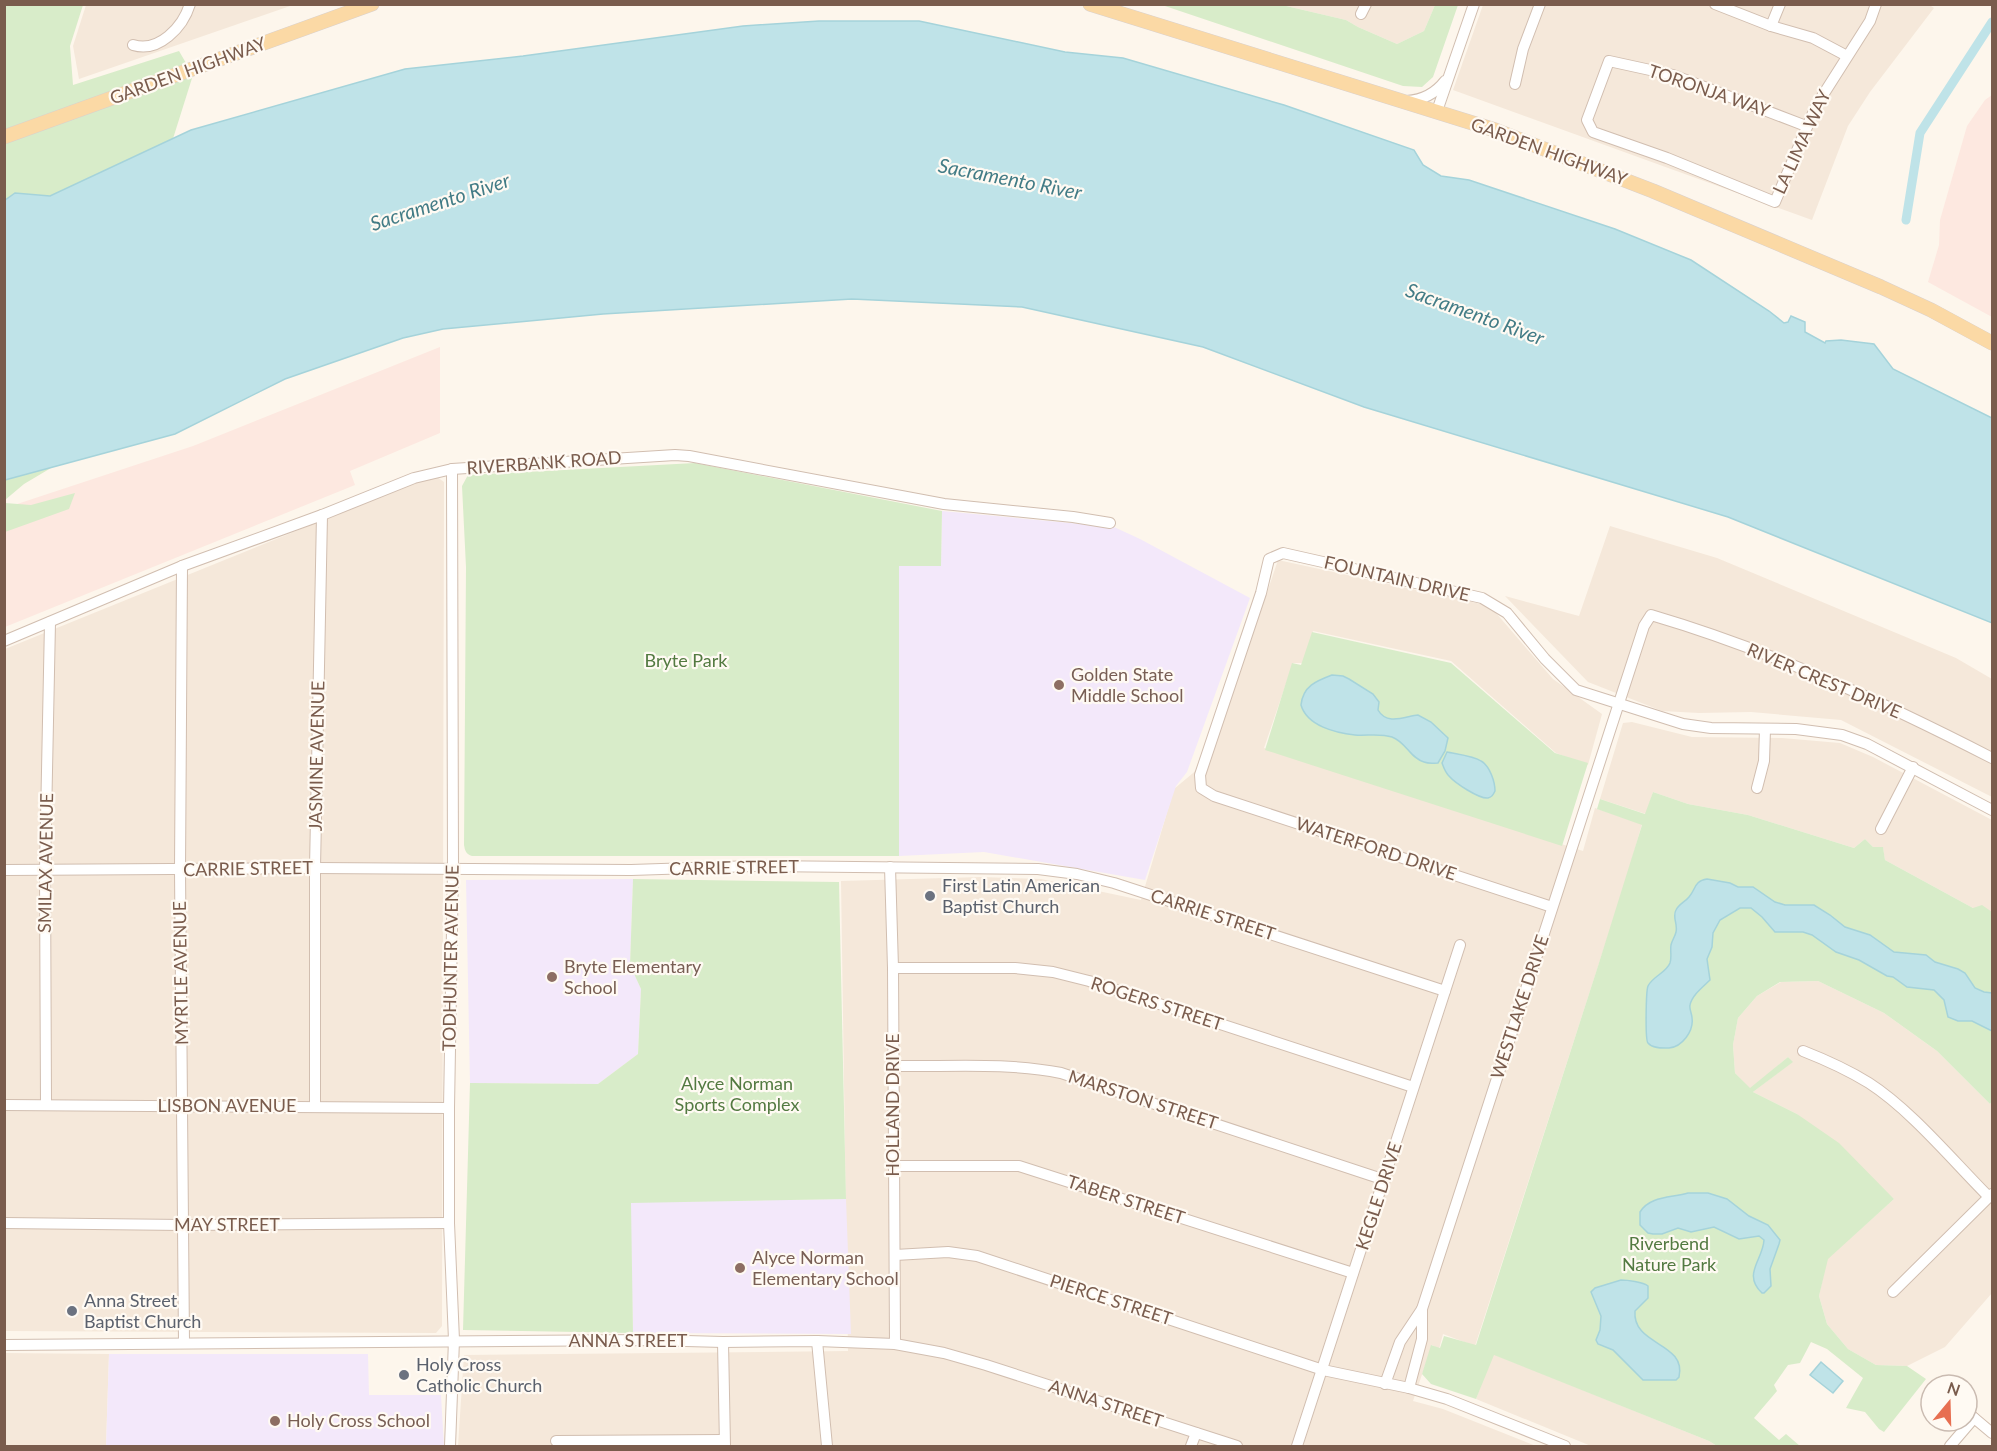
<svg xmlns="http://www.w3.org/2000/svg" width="1997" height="1451" font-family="Lato,sans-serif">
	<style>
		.residential { fill: #f5e8da }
		.commercial { fill: #fde8e0 }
		.education { fill: #f3e8fa }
		.green { fill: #d8ecc9 }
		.water { fill: #bfe3e8; stroke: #a5d3da; stroke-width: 1.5 }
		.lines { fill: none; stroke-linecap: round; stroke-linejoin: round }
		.canal { stroke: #bfe3e8; stroke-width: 9 }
		.minor-casing { stroke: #d1beb0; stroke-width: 12 }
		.major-casing { stroke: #dad1cd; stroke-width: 15 }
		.minor { stroke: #fff; stroke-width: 10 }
		.major { stroke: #fbd9a5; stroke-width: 14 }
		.education-dot { fill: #8d6e63; stroke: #fffaf3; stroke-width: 2 }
		.worship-dot { fill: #6b7280; stroke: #fffaf3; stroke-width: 2 }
		.labels { text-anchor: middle; stroke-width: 4.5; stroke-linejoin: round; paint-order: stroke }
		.street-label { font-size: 18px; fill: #7a5c4d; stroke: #fffaf3 }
		.park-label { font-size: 18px; fill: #537a41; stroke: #fffaf3 }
		.education-label { font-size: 18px; fill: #785e54; stroke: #fffaf3; text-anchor: start }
		.worship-label { font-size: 18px; fill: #5b616d; stroke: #fffaf3; text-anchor: start }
		.water-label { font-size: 20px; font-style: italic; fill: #437c86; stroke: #fffaf3 }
	</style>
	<rect width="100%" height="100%" fill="#fdf6ec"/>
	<g class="residential">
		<path d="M1928,4L1934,8L1870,92L1848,126L1812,220L1453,90L1483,5Z"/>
		<path d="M86,5H293L79,79L73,46Z"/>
		<path d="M1282,5H1435L1424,31L1397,44L1358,27L1346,20Z"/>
		<path d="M437,477L444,482L442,1326L436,1333L5,1331V649L427,478Z"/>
		<path d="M1610,526L1717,558L1956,658L1992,679V797L1841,720L1751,712L1699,713L1662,711L1588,682L1505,596L1579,616Z"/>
		<path d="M1278,560L1490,606L1553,679L1602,714L1588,765L1556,753L1451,661L1313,631L1304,663H1293L1264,748L1583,851L1595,808L1642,824L1626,880L1475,1346L1443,1334L1439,1349L1432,1345L1413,1401L1443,1409L1536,1446H458L464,1355L848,1351L841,881L981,877L1041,879L1141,900L1174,789L1211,758Z"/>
		<path d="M1632,722L1692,737L1782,738L1840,743L1873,757L1992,820V912L1973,908L1885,860L1883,848L1873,847L1865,839L1854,848L1748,815L1688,804L1653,792L1646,814L1600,799L1623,723Z"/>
		<path d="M1818,981L1884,1013L1937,1051L1990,1104L1992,1101V1293L1945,1347L1907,1366L1876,1365L1848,1349L1827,1324L1819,1296L1827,1259L1894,1199L1797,1114L1753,1092L1792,1062L1788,1057L1750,1089L1735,1073L1733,1045L1738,1018L1757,996L1781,982Z"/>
		<path d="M5,1353L109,1354L106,1446H5Z"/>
		<path d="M1493,1354L1709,1441L1717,1446H1591L1476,1399Z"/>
	</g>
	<g class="commercial">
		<path d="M1992,95V317L1928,282L1939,245L1940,220L1967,126L1985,100Z"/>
		<path d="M440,347V433L350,471L355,485L5,627V508L193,446Z"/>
	</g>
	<g class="education">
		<path d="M942,511L1114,527L1140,539L1250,598L1187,772L1176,786L1145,880L984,852L899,856V566H941Z"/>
		<path d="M633,879L630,965L641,989L638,1054L598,1084L470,1083L466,880Z"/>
		<path d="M846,1199L851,1334L633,1333L630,1202Z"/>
		<path d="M109,1354H368L369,1395H441L444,1446H106Z"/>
	</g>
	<g class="green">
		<path d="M5,5H83L70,46L73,85L179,51L193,75L171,145L5,216Z"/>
		<path d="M1162,5H1282L1346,20L1358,27L1397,44L1424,31L1435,5H1458L1433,77L1422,87L1403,86Z"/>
		<path d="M695,463L942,511L941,566H899V856H472C466,854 465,851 464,845L466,567L462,486L468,475Z"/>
		<path d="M56,465L24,484L5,500V471Z"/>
		<path d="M75,493L69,509L5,532V503L31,505Z"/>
		<path d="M1312,632L1451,663L1555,753L1588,763L1562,846L1265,750L1292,663L1301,665Z"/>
		<path d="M1653,792L1688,804L1748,815L1854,848L1865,839L1873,847H1883L1885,860L1973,908L1982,905L1992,912V1101L1990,1104L1937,1051L1884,1013L1818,981L1780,982L1757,996L1738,1018L1733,1045L1735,1073L1750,1088L1788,1057L1793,1062L1753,1092L1797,1114L1839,1143L1894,1199L1828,1259L1819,1296L1827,1324L1848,1349L1876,1365L1907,1366L1926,1379L1884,1432L1879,1429L1865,1412L1846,1408L1863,1378L1827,1349L1811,1342L1800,1363L1788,1365L1774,1385L1777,1391L1754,1418L1779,1440L1786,1434L1800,1446H1717L1709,1441L1494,1355L1476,1399L1431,1384L1422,1374L1431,1345L1440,1348L1444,1336L1476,1345L1598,966L1642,825L1597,809L1600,799L1645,814Z"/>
		<path d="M633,879L839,882L846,1199L631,1203L633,1333L463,1330L470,1083L598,1084L638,1054L641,989L630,965Z"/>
	</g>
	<g class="water">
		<path d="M819,21H919L1065,52L1123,58L1284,105L1414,150L1423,165L1441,176L1469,180L1615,229L1691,260L1769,311L1784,323L1788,322L1791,316L1805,322V332L1825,343L1826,341L1841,340L1874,344L1893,369L1992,418V623L1728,517L1364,407L1203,347L1022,307L852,299L603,314L443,329L403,338L285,379L175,434L5,480L4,201L15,193L50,196L191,130L405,69L523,56L743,26Z"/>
		<path d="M1332,675L1343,676L1349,679L1373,694L1379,702L1378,710C1387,726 1406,716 1418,715L1431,722L1448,738L1445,751L1438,763C1433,763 1429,764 1424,762C1410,758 1406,742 1392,737C1380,733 1367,736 1355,735C1336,733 1307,726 1301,705C1303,686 1316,681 1332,675Z"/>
		<path d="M1447,752C1456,754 1474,756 1481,761C1490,766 1495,782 1495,791C1493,795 1492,797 1488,798C1479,799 1455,783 1449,776C1445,772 1444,768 1442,763Z"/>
		<path d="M1707,879L1730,883L1738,887H1753L1775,902L1785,905H1814L1830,915L1845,927L1870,935L1894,952L1926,955L1935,962L1958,969L1965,973L1975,988L1984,992L1992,993V1031L1972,1021H1958L1948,1017L1944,1000L1934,990L1907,987L1893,977L1887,976L1859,960L1836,952L1812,935L1803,932H1775L1762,917L1751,908H1740L1720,920L1713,933L1712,947L1707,959L1710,980C1703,987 1692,995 1690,1005C1689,1009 1692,1014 1692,1018C1694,1031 1682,1047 1669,1048C1663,1048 1653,1049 1648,1043C1645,1040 1646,991 1648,986C1653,976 1666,973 1670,963C1672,957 1670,951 1671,945C1672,940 1675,937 1676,932C1678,924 1672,917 1676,910C1679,904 1685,902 1689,897C1696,889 1694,881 1707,879Z"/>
		<path d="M1688,1193H1708L1727,1199L1749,1216L1768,1225L1780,1240L1779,1244L1770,1269L1771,1286L1764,1293H1762C1742,1274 1763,1260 1764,1240L1759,1236L1739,1239L1714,1227L1691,1232L1678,1228L1662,1234H1653L1648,1233L1640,1225V1212C1650,1196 1671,1198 1688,1193Z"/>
		<path d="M1621,1280C1627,1280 1643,1282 1648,1286V1298L1635,1311C1632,1346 1687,1342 1679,1377L1676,1380H1643L1613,1350L1598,1344L1596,1340L1600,1330L1601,1316L1591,1292L1595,1288Z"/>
		<path d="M1821,1362L1843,1381L1833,1393L1810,1375Z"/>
	</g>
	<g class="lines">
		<path class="canal" d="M1906,220L1920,133L1992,22"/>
		<defs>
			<g id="minor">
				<path d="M1715,4L1771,26L1813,38L1847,56"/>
				<path d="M1361,14L1366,4"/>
				<path d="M1771,26L1780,4"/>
				<path d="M133,45C159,53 183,27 190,4"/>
				<path d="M1515,84L1523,49L1540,4"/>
				<path d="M1407,101C1423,100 1435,94 1445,81"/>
				<path d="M1437,111L1474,4"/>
				<path d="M1806,126L1673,75L1609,61L1587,120L1593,132L1667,158L1775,202L1816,106L1870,21L1876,4"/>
				<path d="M182,566L180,870L184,1343"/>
				<path d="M4,641L182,566L322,515L414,478L452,469L675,455L689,456L944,504L1073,517L1110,523"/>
				<path d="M1757,788L1764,761L1765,729"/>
				<path d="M1881,829L1913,767"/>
				<path d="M890,867L893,968L895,1344"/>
				<path d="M4,870L315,868L631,870L753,866L1038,869L1077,874L1114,883L1445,991"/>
				<path d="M1552,907L1214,796L1201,788L1200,775L1261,593L1269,559L1283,553L1482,598L1507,613L1545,659L1576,690L1683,724L1711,728L1796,729L1842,735L1867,744L1992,810"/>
				<path d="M893,968H1015L1053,972L1089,981L1413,1087"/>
				<path d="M1803,1051C1826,1060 1848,1070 1869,1083C1911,1110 1953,1161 1989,1197"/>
				<path d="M893,1066C948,1067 1006,1062 1061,1073L1385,1180"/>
				<path d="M46,1104L45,870L50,622"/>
				<path d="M4,1105L449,1108"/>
				<path d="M315,1106V868L322,515"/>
				<path d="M893,1166H1019L1353,1273"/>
				<path d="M4,1223L183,1225L449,1223"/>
				<path d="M895,1255L948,1252L977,1256L1323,1370L1409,1388L1447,1399L1565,1446"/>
				<path d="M1893,1292L1992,1194"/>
				<path d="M817,1341L827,1446"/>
				<path d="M723,1342L725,1446"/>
				<path d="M4,1345L649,1340L723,1342L817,1341L895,1344L944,1353L986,1365L1237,1446"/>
				<path d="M1385,1384L1400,1342L1422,1309"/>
				<path d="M1409,1388L1422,1339V1309L1644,626L1651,615C1770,650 1883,702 1992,758"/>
				<path d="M1967,1412L1992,1433"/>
				<path d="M556,1441L724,1440"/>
				<path d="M450,1446L454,1340L449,1223V1108L453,870L452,469"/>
				<path d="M1191,1446L1196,1433"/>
				<path d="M1297,1446L1460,945"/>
				<path d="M1950,1446L1974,1418"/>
			</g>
			<g id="major">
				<path d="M1090,4L1495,130L1653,191L1881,287L1931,310L1992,343"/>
				<path d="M4,137L372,4"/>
			</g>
		</defs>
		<use href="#minor" class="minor-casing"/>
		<use href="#major" class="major-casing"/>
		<use href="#minor" class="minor"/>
		<use href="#major" class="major"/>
	</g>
	<g class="education-dot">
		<circle cx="1059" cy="685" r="6"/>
		<circle cx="552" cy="977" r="6"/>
		<circle cx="740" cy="1268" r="6"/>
		<circle cx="275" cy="1421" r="6"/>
	</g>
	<g class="worship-dot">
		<circle cx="930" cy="896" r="6"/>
		<circle cx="72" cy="1311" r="6"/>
		<circle cx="404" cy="1375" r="6"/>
	</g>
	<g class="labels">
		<g class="street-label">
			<text transform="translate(188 71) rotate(-20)" y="6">GARDEN HIGHWAY</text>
			<text transform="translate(1709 91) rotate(19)" y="6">TORONJA WAY</text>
			<text transform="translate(1802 142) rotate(-65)" y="6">LA LIMA WAY</text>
			<text transform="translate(1549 152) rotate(20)" y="6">GARDEN HIGHWAY</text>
			<text transform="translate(544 463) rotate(-4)" y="6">RIVERBANK ROAD</text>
			<text transform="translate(1397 579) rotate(13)" y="6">FOUNTAIN DRIVE</text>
			<text transform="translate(1824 681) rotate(23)" y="6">RIVER CREST DRIVE</text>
			<text transform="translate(317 756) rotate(-89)" y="6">JASMINE AVENUE</text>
			<text transform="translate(1376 849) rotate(18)" y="6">WATERFORD DRIVE</text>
			<text transform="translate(46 863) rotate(-89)" y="6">SMILAX AVENUE</text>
			<text transform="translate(734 868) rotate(-1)" y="6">CARRIE STREET</text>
			<text transform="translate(248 869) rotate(-1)" y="6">CARRIE STREET</text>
			<text transform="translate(1213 915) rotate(18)" y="6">CARRIE STREET</text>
			<text transform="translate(451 958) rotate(-89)" y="6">TODHUNTER AVENUE</text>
			<text transform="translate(181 973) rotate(-91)" y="6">MYRTLE AVENUE</text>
			<text transform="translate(1157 1004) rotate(18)" y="6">ROGERS STREET</text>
			<text transform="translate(1520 1007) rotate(-72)" y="6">WESTLAKE DRIVE</text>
			<text transform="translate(1143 1100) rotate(18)" y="6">MARSTON STREET</text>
			<text transform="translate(893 1105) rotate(-90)" y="6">HOLLAND DRIVE</text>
			<text x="227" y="1112">LISBON AVENUE</text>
			<text transform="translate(1379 1196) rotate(-72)" y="6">KEGLE DRIVE</text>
			<text transform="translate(1126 1200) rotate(18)" y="6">TABER STREET</text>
			<text x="227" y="1231">MAY STREET</text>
			<text transform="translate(1111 1300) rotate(18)" y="6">PIERCE STREET</text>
			<text x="628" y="1347">ANNA STREET</text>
			<text transform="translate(1106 1404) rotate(18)" y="6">ANNA STREET</text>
		</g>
		<g class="park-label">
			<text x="686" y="667">Bryte Park</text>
			<text x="737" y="1090">Alyce Norman<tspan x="737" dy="21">Sports Complex</tspan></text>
			<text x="1669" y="1250">Riverbend<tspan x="1669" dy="21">Nature Park</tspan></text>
		</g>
		<g class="education-label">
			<text x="1071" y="681">Golden State<tspan x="1071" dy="21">Middle School</tspan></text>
			<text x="564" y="973">Bryte Elementary<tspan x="564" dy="21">School</tspan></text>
			<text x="752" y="1264">Alyce Norman<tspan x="752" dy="21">Elementary School</tspan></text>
			<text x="287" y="1427">Holy Cross School</text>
		</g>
		<g class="worship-label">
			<text x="942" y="892">First Latin American<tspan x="942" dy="21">Baptist Church</tspan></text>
			<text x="84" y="1307">Anna Street<tspan x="84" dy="21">Baptist Church</tspan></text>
			<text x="416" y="1371">Holy Cross<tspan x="416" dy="21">Catholic Church</tspan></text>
		</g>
		<g class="water-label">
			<text transform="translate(1010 179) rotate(11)" y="7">Sacramento River</text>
			<text transform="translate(440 202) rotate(-18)" y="7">Sacramento River</text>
			<text transform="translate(1475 314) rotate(20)" y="7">Sacramento River</text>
		</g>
	</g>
	<rect width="1997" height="1451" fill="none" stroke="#7a5c4d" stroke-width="12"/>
	<g transform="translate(1949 1403) rotate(19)"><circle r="28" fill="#fffaf3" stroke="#cabbb1" stroke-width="1.5"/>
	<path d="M0-4.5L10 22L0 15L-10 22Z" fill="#e76f51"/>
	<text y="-9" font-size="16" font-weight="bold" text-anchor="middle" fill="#7a5c4d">N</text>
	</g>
</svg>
